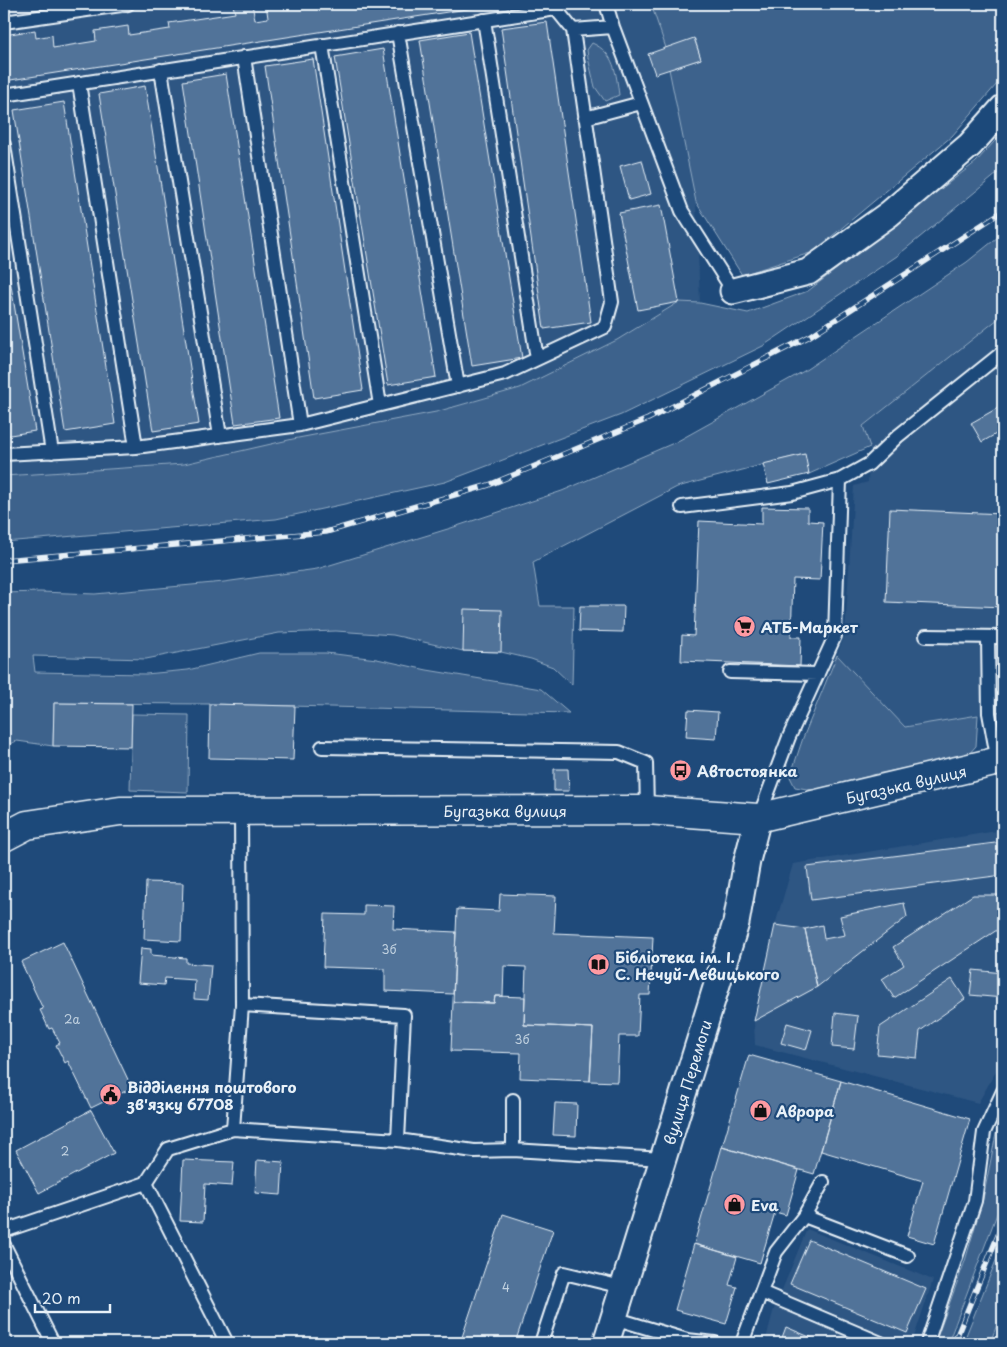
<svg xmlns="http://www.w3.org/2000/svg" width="1007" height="1347" viewBox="0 0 1007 1347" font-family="'Playpen Sans',sans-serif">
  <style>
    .built { fill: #2e5683 }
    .green { fill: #3c628c; stroke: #92aac2 }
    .building { fill: #517399; stroke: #e8f1f8 }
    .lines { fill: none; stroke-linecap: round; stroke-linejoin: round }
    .service-casing { stroke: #e8f1f8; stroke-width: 16 }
    .minor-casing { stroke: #e8f1f8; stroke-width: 29 }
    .tertiary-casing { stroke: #e8f1f8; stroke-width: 31 }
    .service { stroke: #1f4a7a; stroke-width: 12 }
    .minor { stroke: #1f4a7a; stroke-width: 25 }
    .tertiary { stroke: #1f4a7a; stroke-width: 28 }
    .rail-casing { stroke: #e8f1f8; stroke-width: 5.5 }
    .rail { stroke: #1f4a7a; stroke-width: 4; stroke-dasharray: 11; stroke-linecap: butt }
    .labels { text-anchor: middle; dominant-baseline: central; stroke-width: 4.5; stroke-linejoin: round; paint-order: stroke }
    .number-label { font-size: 12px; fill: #c2d2e0 }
    .poi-label { font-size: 15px; font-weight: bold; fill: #e8f1f8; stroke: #1f4a7a; text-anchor: start }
    .street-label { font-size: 15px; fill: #e8f1f8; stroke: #1f4a7a }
  </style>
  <rect width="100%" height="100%" fill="#1f4a7a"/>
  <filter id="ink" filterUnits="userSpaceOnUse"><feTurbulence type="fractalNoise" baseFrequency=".02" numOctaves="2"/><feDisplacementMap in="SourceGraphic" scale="10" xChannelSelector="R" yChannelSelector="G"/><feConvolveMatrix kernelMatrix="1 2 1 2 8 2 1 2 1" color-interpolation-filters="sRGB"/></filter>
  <g filter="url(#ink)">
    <path class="built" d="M4,4H651L666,47L694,38L701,59L669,70L696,202L700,303L679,302L617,340L520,388L436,412L294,439L184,464L4,476Z
      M1003,315V711L905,727L837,655L845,635L854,486L868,482L870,447L863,426Z
      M1003,830V1059L978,1103L755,1045L754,1021L775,925L793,864Z
      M807,1229L933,1280L912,1343H765L773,1312Z"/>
    <path class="green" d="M651,4H1003V77L952,136L813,252L742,275L696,202L669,69L701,59L695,39L666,48Z
      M592,43C615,53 616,73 619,95L605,101L595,87L588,58L587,50Z
      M1003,132V169L897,256L763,346L621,415L445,482L276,519L4,542V476L184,464L293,439L436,412L520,388L617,340L679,302L700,303L748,313L808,291L976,162Z
      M1003,233V315L863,426L870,447L809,474L804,454L677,487L533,562L540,606H574L572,685L553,667L531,659L501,652L463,651L393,635L336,631L279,633L146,659L33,656L35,672L146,674L188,670L259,653H326L377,659L427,670L541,689L569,713L210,704L54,703L53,746L17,741L4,746V593L40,592L95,594L224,582L317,569L451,528L562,491L676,442L804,371L967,262Z
      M837,655L905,727L978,715L976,746L967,756L881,773L813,790L795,787L790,777L803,738Z
      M1003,711V738L1000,735L997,712Z
      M132,714L189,715L188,792L130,790Z
      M1003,1114V1198L948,1343H935L965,1261L983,1199L998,1124Z
      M1003,1243V1309L990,1343H963Z"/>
    <path class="building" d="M241,4H252L255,20L268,18L266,4H301L302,9L321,6V4H499L4,81V35L35,30L36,38L52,35L53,48L96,41L95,31L128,26L129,35L170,29L169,23L235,13L233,5Z
      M547,22L591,322L544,329L501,28Z
      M469,32L522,358L472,366L420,40Z
      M694,38L701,59L655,74L648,54Z
      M383,49L436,377L388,385L335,57Z
      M313,59L363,390L314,398L265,66Z
      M226,74L279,418L235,424L183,81Z
      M145,86L199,424L153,431L99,94Z
      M64,102L115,424L65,432L14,110Z
      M642,160L651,194L629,200L620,166Z
      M661,205L679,302L638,310L619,213Z
      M4,243L35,431L4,436Z
      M1003,405V430L982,442L971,423Z
      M805,454L809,474L768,484L763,464Z
      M762,507L808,508V521L823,522L820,580L793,579L791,637H801L800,666L681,661L682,635L694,636L699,521L762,524Z
      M890,509L1003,514V607L886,602Z
      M580,606H624L623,632L579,631Z
      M464,609L502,610L501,652L463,651Z
      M54,703L132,704L131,747L53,746Z
      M210,704L295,706L293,760L209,758Z
      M688,710L718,712L716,739L686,737Z
      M554,769H568L569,791H554Z
      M1003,842V875L811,900L807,867Z
      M146,882L183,883L181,941L144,939Z
      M500,894L556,896L554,933L653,937L650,995H640L638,1036H619L617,1082L590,1081L593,1028L524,1025L526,967L504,966L503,996H495L494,1003L453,1002L457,909L499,911Z
      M973,895H1003V926L894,998L882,979L904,965L893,947Z
      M904,903L907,917L817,987L805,929L822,925L824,939L845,935L840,916Z
      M364,905L394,906L393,929L456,932L453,994L385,991V969L323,967L325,914L364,915Z
      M775,925L805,929L817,987L754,1021Z
      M63,942L132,1088L91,1108L68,1061L65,1063L56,1045L60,1043L52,1028L49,1029L40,1010L43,1009L21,962Z
      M141,948L151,949V955L186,958V963L211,965L208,1000L194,999L195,980L165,978L164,985L138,983Z
      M973,970L1003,973V998L970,995Z
      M952,979L965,999L920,1031L917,1058L877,1054L880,1027Z
      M495,996L525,997L524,1025L593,1028L590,1081L520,1078L521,1053L451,1051L453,1002L494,1003Z
      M835,1013L858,1016L854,1049L832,1047Z
      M787,1023L812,1030L806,1050L781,1043Z
      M749,1055L841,1081L814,1174L722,1147Z
      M841,1081L970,1119L934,1244L907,1236L923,1181L821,1151Z
      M555,1103L577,1104L576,1136L553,1135Z
      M91,1110L114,1153L39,1193L16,1150Z
      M722,1147L799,1170L786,1215L775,1212L760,1263L694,1244Z
      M183,1160L234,1162L232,1186L205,1184L203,1222L180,1221Z
      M257,1160L283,1162L281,1195L255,1193Z
      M503,1214L553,1230L515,1343H460Z
      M809,1240L926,1289L907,1333L790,1284Z
      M694,1244L737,1257L729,1285L737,1287L726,1324L675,1310Z
      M786,1327L824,1343H780Z
      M8,1330L15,1343H4V1332Z"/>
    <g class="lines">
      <defs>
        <path id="service" d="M606,4L613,27L682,211L733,291
          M484,20L537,359
          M4,22L128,4
          M398,33L458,386
          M322,45L380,405
          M244,57L300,425
          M161,70L220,436
          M79,83L136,447
          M4,95L556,9L573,30L613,27
          M585,118L641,103
          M4,145L52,452
          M4,454L136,447L300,425L505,374L605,327L612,302L573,30
          M682,507L792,493L840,480L869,464L898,436L1003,352
          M926,636L1003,637
          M988,637L989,713L998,762
          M730,672L818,674
          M322,747L619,752L646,763L647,810
          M759,817L789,737L835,636L840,480
          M242,1005L404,1015L398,1140
          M233,1129L242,1005L241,811
          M513,1150V1100
          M146,1183L227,1343
          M804,1216L908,1256
          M4,1231L146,1183L168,1149L233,1129L398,1140L474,1151L513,1150L663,1159
          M4,1245L53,1343
          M761,1292L881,1343
          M614,1318L687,1340L715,1343
          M541,1343L564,1273L622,1287
          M742,1343L776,1252L804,1216L823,1182
          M927,1343L975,1201L984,1132L1003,1091"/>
        <path id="minor" d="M733,291L808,272L889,214L970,145L1003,108
          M606,1343L736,923L747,861L758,818"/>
        <path id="tertiary" d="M4,837L27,825L120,811L647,810L758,818L1003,760"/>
      </defs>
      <use href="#service" class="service-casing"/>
      <use href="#minor" class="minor-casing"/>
      <use href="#tertiary" class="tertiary-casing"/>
      <use href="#service" class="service"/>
      <use href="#minor" class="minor"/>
      <use href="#tertiary" class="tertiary"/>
      <defs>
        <path id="rail" d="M4,560L326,532L489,485L648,419L810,336L1003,211
          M954,1343L1003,1223"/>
      </defs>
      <use href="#rail" class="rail-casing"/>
      <use href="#rail" class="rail"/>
    </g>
  </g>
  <defs>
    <symbol id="supermarket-disc" viewBox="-11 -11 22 22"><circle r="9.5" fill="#ff9aa2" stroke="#1f4a7a"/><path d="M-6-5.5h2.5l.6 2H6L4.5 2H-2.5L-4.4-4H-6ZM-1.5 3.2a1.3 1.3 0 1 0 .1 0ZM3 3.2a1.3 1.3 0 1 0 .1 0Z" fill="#111"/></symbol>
    <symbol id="bus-disc" viewBox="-11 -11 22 22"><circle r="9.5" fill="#ff9aa2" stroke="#1f4a7a"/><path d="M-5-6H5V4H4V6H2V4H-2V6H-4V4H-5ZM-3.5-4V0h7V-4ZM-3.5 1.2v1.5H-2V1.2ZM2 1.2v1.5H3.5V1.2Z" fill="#111"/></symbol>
    <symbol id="library-disc" viewBox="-11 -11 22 22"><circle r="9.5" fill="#ff9aa2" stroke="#1f4a7a"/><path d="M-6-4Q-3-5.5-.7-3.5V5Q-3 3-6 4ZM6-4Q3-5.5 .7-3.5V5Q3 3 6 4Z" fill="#111"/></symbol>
    <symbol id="civic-disc" viewBox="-11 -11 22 22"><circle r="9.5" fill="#ff9aa2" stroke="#1f4a7a"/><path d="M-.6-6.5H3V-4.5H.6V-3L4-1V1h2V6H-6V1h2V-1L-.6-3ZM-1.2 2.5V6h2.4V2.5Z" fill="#111"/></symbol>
    <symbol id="shop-disc" viewBox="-11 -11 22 22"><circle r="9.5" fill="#ff9aa2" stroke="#1f4a7a"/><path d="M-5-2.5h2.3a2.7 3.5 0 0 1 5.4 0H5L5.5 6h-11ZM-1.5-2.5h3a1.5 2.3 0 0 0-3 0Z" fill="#111"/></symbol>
  </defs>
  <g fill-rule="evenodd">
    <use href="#supermarket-disc" x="732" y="614" width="25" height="25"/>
    <use href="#bus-disc" x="668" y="758" width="25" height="25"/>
    <use href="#library-disc" x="586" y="952" width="25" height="25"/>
    <use href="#civic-disc" x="98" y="1082" width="25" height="25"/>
    <use href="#shop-disc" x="748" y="1098" width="25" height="25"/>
    <use href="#shop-disc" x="722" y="1192" width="25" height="25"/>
  </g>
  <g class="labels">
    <g class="number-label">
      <text x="389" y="949">3б</text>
      <text x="72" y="1019">2а</text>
      <text x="522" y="1039">3б</text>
      <text x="65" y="1151">2</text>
      <text x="506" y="1287">4</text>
    </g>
    <g class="poi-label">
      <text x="761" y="626">АТБ-Маркет</text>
      <text x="697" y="770">Автостоянка</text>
      <text x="615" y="956">Бібліотека ім. І.<tspan x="615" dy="17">С. Нечуй-Левицького</tspan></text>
      <text x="127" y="1086">Відділення поштового<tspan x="127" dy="17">зв'язку 67708</tspan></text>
      <text x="776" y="1110">Аврора</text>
      <text x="751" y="1204">Eva</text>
    </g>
    <g class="street-label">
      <text transform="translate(906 784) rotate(-13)">Бугазька вулиця</text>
      <text x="505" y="810">Бугазька вулиця</text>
      <text transform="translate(687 1082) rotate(-73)">вулиця Перемоги</text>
    </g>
  </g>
  <rect width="1007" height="1347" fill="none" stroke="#1f4a7a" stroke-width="20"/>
  <rect x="10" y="10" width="987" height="1327" fill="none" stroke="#e8f1f8" stroke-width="2" filter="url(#ink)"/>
  <path d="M35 1304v8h75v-8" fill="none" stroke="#e8f1f8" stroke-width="2.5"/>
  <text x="42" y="1304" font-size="15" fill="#e8f1f8" stroke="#1f4a7a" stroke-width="4" paint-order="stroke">20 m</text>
</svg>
